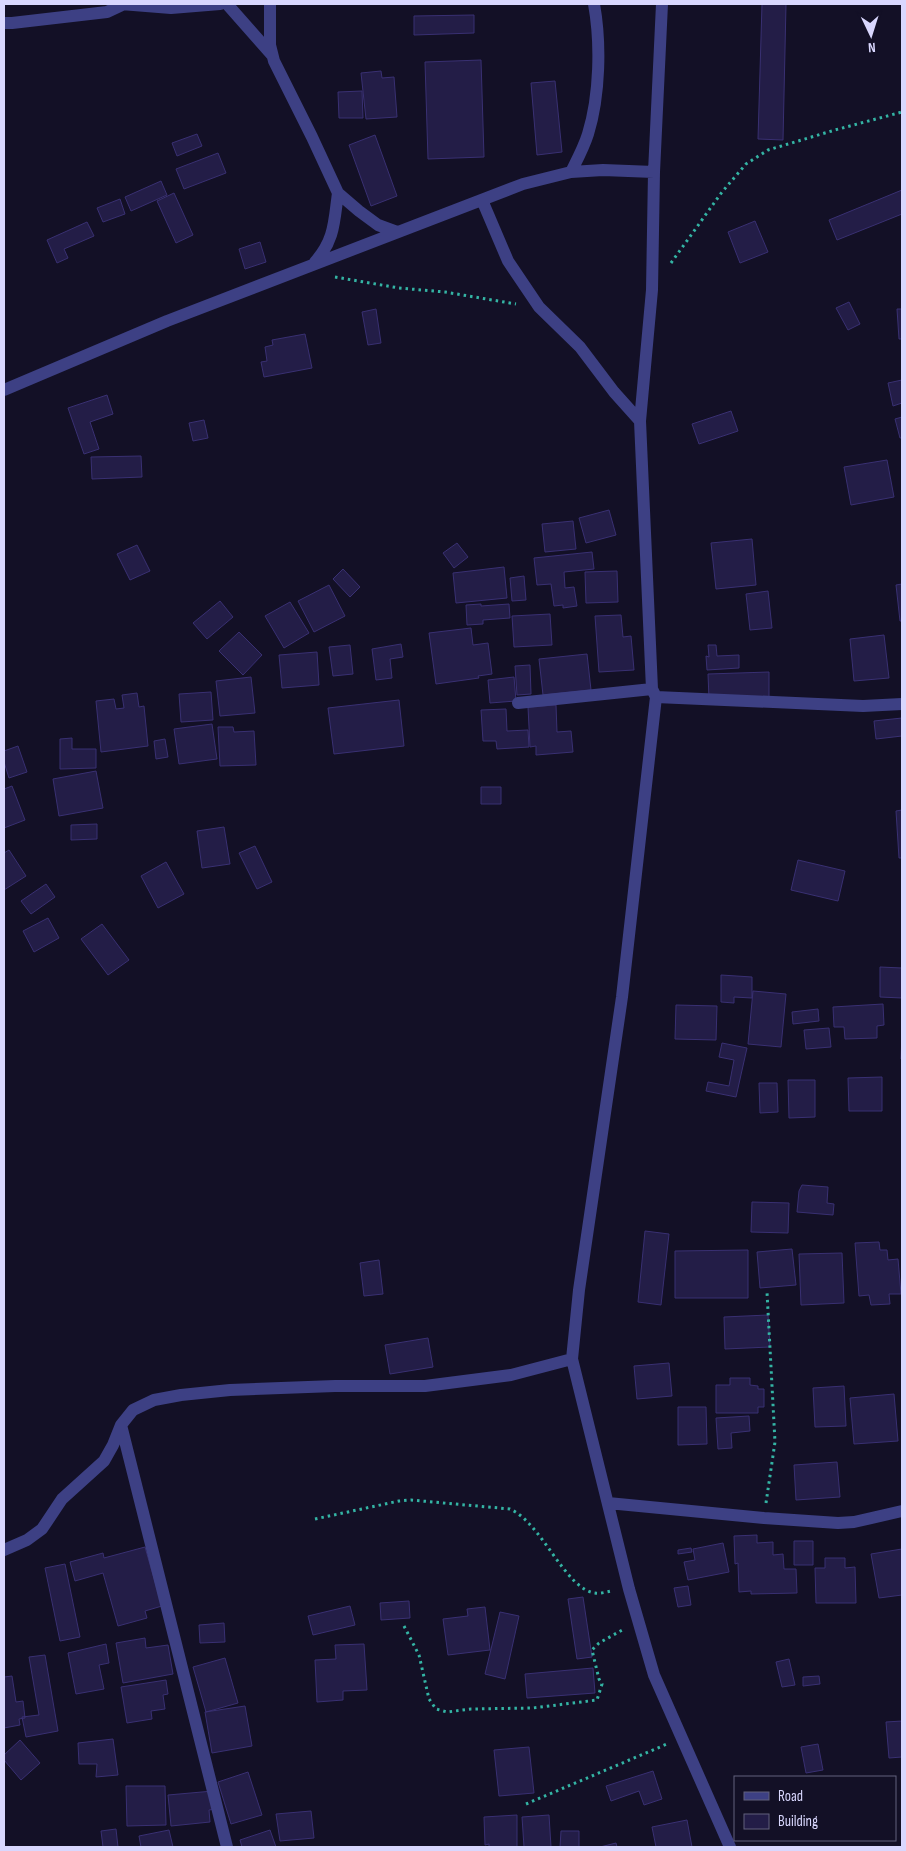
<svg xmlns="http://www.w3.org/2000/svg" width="906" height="1851" viewBox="0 0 906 1851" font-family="'Sofia Sans Condensed',sans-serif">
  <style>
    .building { fill: #231d47; stroke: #393072 }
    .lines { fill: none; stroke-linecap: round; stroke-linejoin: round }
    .path { stroke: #34b4a4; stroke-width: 3; stroke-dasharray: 2.5 4; stroke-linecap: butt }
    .minor { stroke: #3d4084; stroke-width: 12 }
  </style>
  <rect width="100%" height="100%" fill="#131026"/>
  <path class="building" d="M762,4H786L783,140L758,139Z
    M474,15V33L414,35V16Z
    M481,60L484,157L428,159L425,62Z
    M381,71L382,78L394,77L397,117L366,119L361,73Z
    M555,81L562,152L537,155L531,83Z
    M362,91L363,118H339L338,92Z
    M197,134L202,146L177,156L172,143Z
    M375,135L397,196L371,206L349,145Z
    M218,153L226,173L184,189L176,169Z
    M161,181L167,195L131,211L125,197Z
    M902,190V214L837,240L829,220Z
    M174,193L193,235L176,243L157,201Z
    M120,199L125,214L103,222L97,208Z
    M755,221L768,252L740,263L728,232Z
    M87,222L94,236L64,249L68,258L57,263L47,240Z
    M260,242L266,262L245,269L239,249Z
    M849,302L860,324L848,330L836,308Z
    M376,309L381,343L368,345L362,312Z
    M897,309H902V339H899Z
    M305,334L312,368L264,377L261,362L267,361L265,347L273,345L272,340Z
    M902,380V403L893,406L888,383Z
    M107,395L113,414L90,422L99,449L84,454L68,408Z
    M731,411L738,431L699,444L692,424Z
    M902,417V438H900L895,419Z
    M204,420L208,438L193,441L189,423Z
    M141,456L142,477L92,479L91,457Z
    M887,460L894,497L851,505L844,467Z
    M609,510L616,535L586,543L579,518Z
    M573,521L576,549L545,552L542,524Z
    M752,539L756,585L716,589L711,543Z
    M457,543L468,557L454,568L443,553Z
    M137,545L150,571L130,580L117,554Z
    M592,552L594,569L564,572L565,588L574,587L577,606L563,608V605L554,606L551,584L537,585L534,558Z
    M504,567L507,598L456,603L453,573Z
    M343,569L360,587L350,597L333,579Z
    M617,571L618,602L586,603L585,572Z
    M524,576L526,600L512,601L510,578Z
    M902,584V621H900L896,585Z
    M329,585L345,616L314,632L298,601Z
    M768,591L772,628L750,630L746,594Z
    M220,601L233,617L207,639L193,623Z
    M290,602L309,633L284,648L265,616Z
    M481,604V606L509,604L510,618L483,620V624L467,625L466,605Z
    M550,614L552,645L514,647L512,616Z
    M621,615L623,637L631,636L634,670L599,672L595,616Z
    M471,628L473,645L488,643L492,674L478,676L479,678L436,684L429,633Z
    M239,632L262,655L243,675L219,651Z
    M884,635L889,678L854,681L850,639Z
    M401,644L403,657L390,659L392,678L376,680L372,649Z
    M350,645L353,674L333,676L329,647Z
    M708,645H716L717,656L739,655V668L707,670L706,656L709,657Z
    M317,652L319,685L282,688L279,655Z
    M587,654L591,690L543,695L539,659Z
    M530,665L531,694L517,695L515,666Z
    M769,672V697L709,699L708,674Z
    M251,677L255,713L220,716L216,681Z
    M514,677L516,701L490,703L488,680Z
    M211,692L213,720L181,722L179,694Z
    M137,693L139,707L144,706L148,746L101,752L96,701L114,699L116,709L124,708L122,695Z
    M399,700L404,746L334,754L328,708Z
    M556,705L557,732L571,731L573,752L536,755V746L530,747L528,707Z
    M506,709L507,731L528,730L529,747L497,749L496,741H483L481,710Z
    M902,718V736L876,739L874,721Z
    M212,724L217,759L179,764L174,729Z
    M218,727H233L234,732L254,731L256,765L220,766Z
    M72,738V749H96V768L60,769V739Z
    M165,739L168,757L156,759L154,741Z
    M18,746L27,772L9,778L4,762V751Z
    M96,771L103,808L59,816L53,779Z
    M12,786L25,820L4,828V789Z
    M481,787H501V804H481Z
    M902,810V858H899L896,811Z
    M97,824V839L71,840V825Z
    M224,827L230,864L202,868L197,831Z
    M255,846L272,882L257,889L239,853Z
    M9,850L26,876L4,890V853Z
    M798,860L845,871L838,901L791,890Z
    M166,862L184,894L158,908L141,876Z
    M46,884L55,897L31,914L21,901Z
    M48,918L59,938L34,952L23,931Z
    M102,924L129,960L108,975L81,939Z
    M880,967L902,968V998L880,997Z
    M721,975L752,977V998L734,997V1003L721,1002Z
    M753,991L786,994L781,1047L748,1044Z
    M883,1004L884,1025L877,1026V1038L845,1039L844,1027H834L833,1007Z
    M676,1005L717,1006L716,1040L675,1039Z
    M818,1009L819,1021L793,1024L792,1012Z
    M829,1028L831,1047L806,1049L804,1030Z
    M902,1034V1059H901Z
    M722,1043L747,1048L736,1097L706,1091L708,1082L729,1086L734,1060L719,1057Z
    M882,1077V1111H849L848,1078Z
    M788,1080H815V1117L789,1118Z
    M759,1083H777L778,1112L760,1113Z
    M802,1185L828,1187L827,1203L834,1204L833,1215L797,1212L799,1191Z
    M752,1202L789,1203L788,1233L751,1232Z
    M645,1231L669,1234L661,1305L638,1302Z
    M879,1242L880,1250H887L888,1260L898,1259L901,1294H889L890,1304L871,1305L869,1295L859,1296L855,1243Z
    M792,1249L796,1285L760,1288L757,1252Z
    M748,1250V1298H675V1251Z
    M842,1253L844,1303L801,1305L799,1254Z
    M379,1260L383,1294L364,1296L360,1263Z
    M768,1315L770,1347L725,1349L724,1317Z
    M428,1338L433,1367L390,1374L385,1345Z
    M669,1363L672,1396L637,1399L634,1366Z
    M730,1378H750V1385L758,1386V1389H764V1407H758V1413H716V1385H730Z
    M844,1386L846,1426L815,1427L813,1388Z
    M894,1394L898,1441L854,1444L850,1398Z
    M678,1407H706L707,1444L678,1445Z
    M749,1416L750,1431L731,1433L732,1448L718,1449L716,1418Z
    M837,1462L840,1497L796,1500L794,1465Z
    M757,1535V1543L773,1542V1555L783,1554L784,1569H796L797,1593L751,1594V1591L739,1592L738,1563L735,1564L734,1536Z
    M794,1541H813V1565H794Z
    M723,1543L729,1572L688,1580L684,1562L695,1560L693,1549Z
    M145,1547L162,1606L145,1611L147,1618L118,1626L103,1573L75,1581L70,1562L103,1553L104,1558Z
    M691,1548L692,1552L678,1554V1550Z
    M902,1549V1595L879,1598L871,1554Z
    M825,1558H845V1568L855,1567L856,1603H816L815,1568H825Z
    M65,1564L80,1637L60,1641L45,1568Z
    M688,1586L691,1605L678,1607L674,1588Z
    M583,1597L592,1657L577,1659L568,1599Z
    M409,1601L410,1618L381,1620L380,1603Z
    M350,1606L355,1625L313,1635L308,1616Z
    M485,1607L490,1650L448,1655L443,1619L468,1616L467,1609Z
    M500,1612L519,1616L505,1679L485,1674Z
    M224,1623L225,1642L200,1643L199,1625Z
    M145,1638L146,1648L168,1645L173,1674L123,1683L116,1643Z
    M106,1644L109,1663L99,1665L104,1689L76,1694L68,1653Z
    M364,1644L367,1690L343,1691V1700L317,1702L315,1660L336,1659L335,1645Z
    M45,1655L58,1731L26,1737L22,1717L39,1715L29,1657Z
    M225,1658L238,1703L206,1712L193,1667Z
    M789,1659L795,1685L782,1687L776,1662Z
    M593,1668L595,1693L527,1698L525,1674Z
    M12,1676L16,1702L23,1701L25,1718L19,1719L20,1725L4,1728V1677Z
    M819,1676L820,1684L803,1686V1677Z
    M166,1680L168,1694L163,1695L165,1709L151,1711L152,1719L127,1723L121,1687Z
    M245,1706L252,1746L212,1753L205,1712Z
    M902,1721V1757L889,1758L886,1722Z
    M113,1739L118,1775L96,1777L97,1764H79L78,1743Z
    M20,1740L40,1763L21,1780L4,1760V1755Z
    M818,1744L823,1770L806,1773L801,1747Z
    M529,1747L534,1793L499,1796L494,1750Z
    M653,1771L662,1799L644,1805L639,1791L611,1801L606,1786Z
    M248,1772L262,1815L231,1824L218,1782Z
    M126,1786H165L166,1825L127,1826Z
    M213,1791L215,1809L209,1810L210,1822L171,1826L168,1795Z
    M311,1811L314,1838L280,1841L276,1814Z
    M517,1815V1847H489V1844L485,1845L484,1817Z
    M549,1815L551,1847H524L522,1817Z
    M687,1820L692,1847H656L652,1827Z
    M116,1829L118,1847H103L101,1831Z
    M169,1830L173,1847H141L139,1836Z
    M270,1830L276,1847H242L240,1840Z
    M561,1831H579V1847H560Z
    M616,1843L617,1847H600Z"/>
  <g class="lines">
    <path class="path" d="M671,263L722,192L746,164L768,150L835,130L902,112
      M335,277L399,288L445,292L516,304
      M766,1503L775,1442L767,1292
      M315,1519L399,1501L411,1500L510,1509C542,1523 565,1589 595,1593C600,1594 606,1592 611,1591
      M404,1626L419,1655L429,1699L436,1709L447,1712L471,1709L533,1708L597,1700L602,1684L599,1679L592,1650L599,1643L624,1629
      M526,1804L667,1744"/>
    <path class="minor" d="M121,4L171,8L220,4
      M227,4L272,55
      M270,4V45L274,61L312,137L338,193L359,211L378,225L397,232
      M662,4L654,172L652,290L640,421L652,689L656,697L622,997L579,1290L572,1359L629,1589L654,1675L730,1847
      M4,23H12L107,12L124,4
      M571,172C577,160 584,147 588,134C600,95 601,43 594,4
      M482,200L508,261L539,307L580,347L614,392L640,421
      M315,262C335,240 334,221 338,193
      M4,390L167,321L523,184L571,172L603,170L654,172
      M656,697L863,706L902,704
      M518,703L652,689
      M121,1425L227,1847
      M608,1503L764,1518L838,1523L854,1522L902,1511
      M4,1550L27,1540L42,1529L62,1499L104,1461L113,1445L121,1425L133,1410L154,1400L181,1395L230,1390L335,1386H425L511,1375L572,1359"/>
  </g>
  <rect width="906" height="1851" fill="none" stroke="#d9d7fe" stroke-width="10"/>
  <rect x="734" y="1776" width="162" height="65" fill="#131026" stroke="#62607c"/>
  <rect x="744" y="1792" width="25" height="8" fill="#3d4084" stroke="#62607c"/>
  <text x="778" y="1801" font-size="15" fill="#d9d7fe">Road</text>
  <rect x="744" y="1814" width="25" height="15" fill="#231d47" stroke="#62607c"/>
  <text x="778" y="1826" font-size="15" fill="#d9d7fe">Building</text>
  <g transform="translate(871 35) rotate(176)" stroke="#131026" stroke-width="4" paint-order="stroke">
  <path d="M0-4L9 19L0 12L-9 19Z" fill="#d9d7fe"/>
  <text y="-8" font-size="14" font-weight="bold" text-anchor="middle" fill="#d9d7fe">N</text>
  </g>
</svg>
